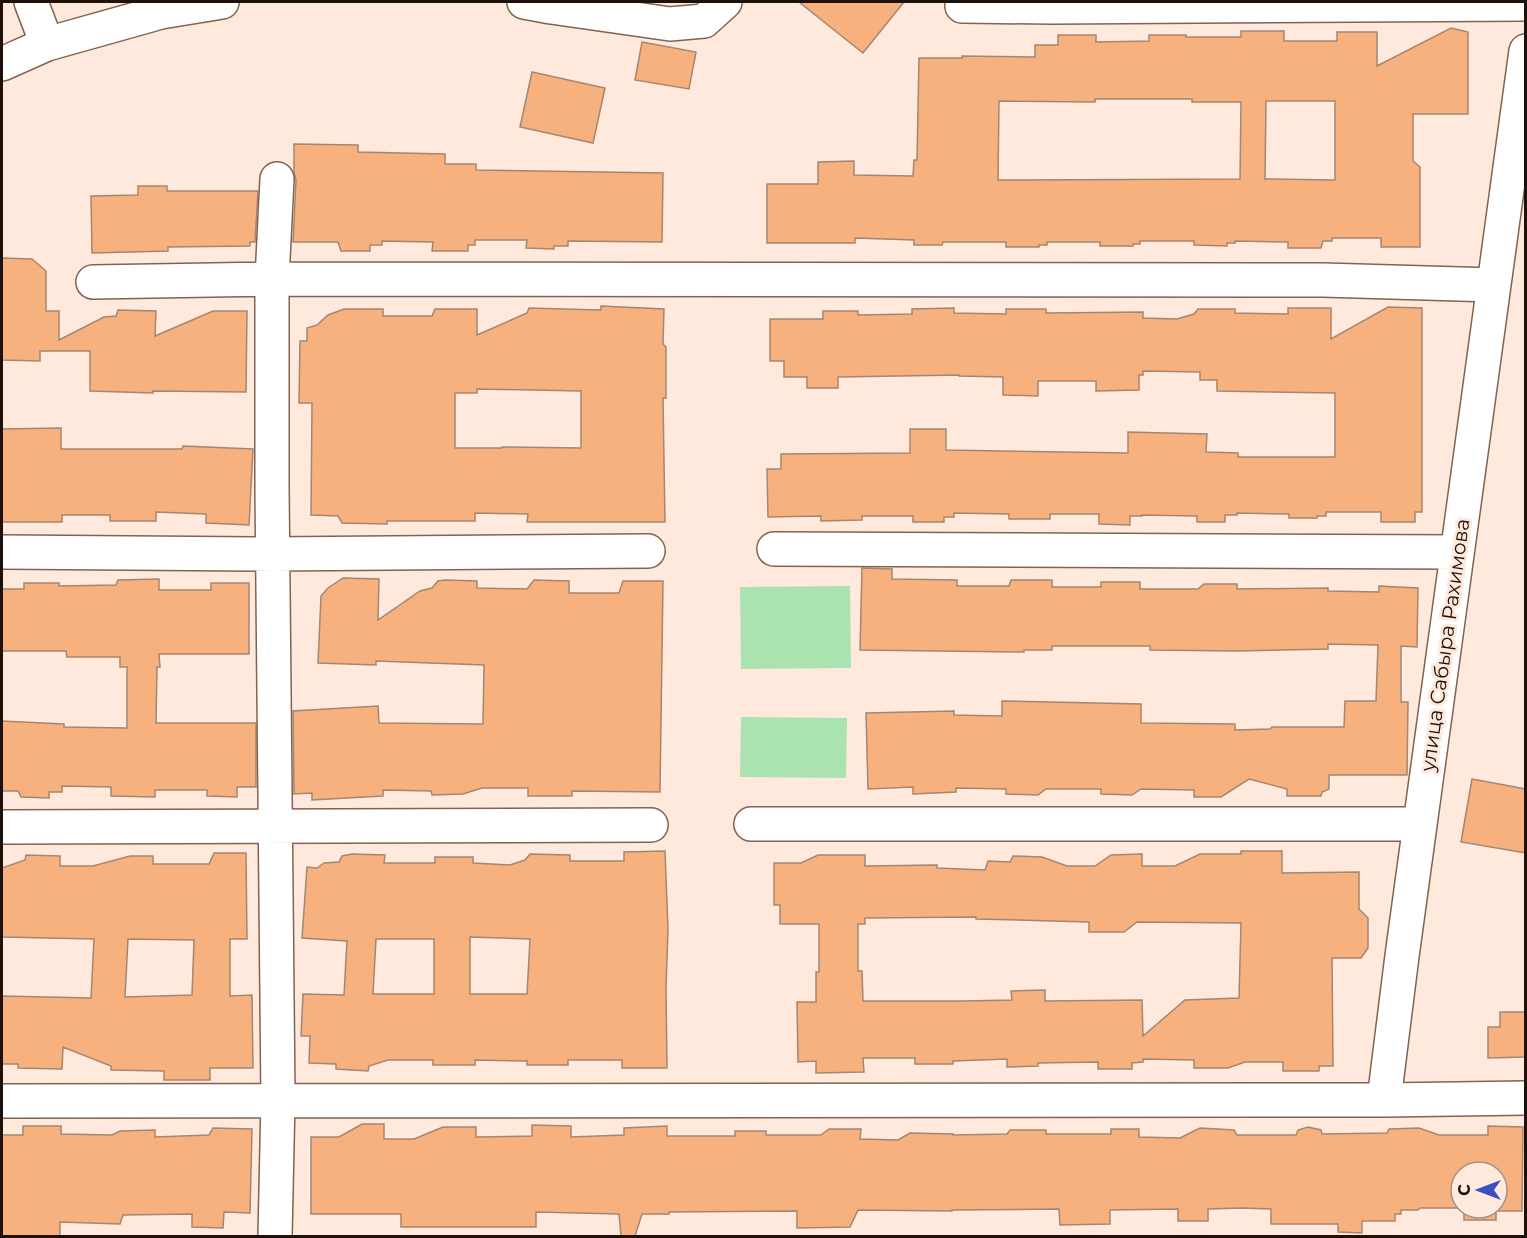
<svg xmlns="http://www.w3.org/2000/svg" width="1527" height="1238" viewBox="0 0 1527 1238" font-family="Montserrat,sans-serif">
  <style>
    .green { fill: #abe3b0 }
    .building { fill: #f6b17f; stroke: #a58670; stroke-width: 1.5; fill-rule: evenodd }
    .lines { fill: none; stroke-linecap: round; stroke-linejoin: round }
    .street-casing { stroke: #826350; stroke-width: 36 }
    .street { stroke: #fff; stroke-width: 33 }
    .labels { text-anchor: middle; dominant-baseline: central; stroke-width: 6; stroke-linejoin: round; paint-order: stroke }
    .street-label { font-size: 20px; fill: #1d1109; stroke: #ffe9dc }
  </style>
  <rect width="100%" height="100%" fill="#ffe9dc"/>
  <path class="green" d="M850,586L851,668L741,669L740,587Z
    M741,717L847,718L846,778L740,777Z"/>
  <path class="building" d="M799,2H904L863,53Z
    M1451,28L1468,32V114H1413V161L1420,167V247H1381V238H1332V241H1323L1321,248H1288V242L1235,241V243H1227V246L1194,245V241H1140V244H1133V246H1100V242H1047V245H1039V247H1006V242H943L942,245H914V240L855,238V243H767V184H818V162L854,161V175L913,176L914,160H917L919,58H962V56L1035,57V45H1058V35H1096V42L1149,41V35H1186V37H1241V31H1284V41H1337V32H1377V66ZM1095,99H1192V102H1241L1240,179L998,180L999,101L1095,102ZM1266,101H1335V180L1265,179Z
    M642,42L696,52L689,89L635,80Z
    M532,72L605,88L593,143L520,127Z
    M294,144L358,145V152L445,154V164H476V170L663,173L662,242L568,241V246H554V249L526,248L527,240H475V245H468V251H432L433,242L382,241V245H370V251H341L338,242H293L296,180L294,172Z
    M138,186H167V191H258L255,242H250V246L168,247V251L92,253L91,196L138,195Z
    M2,258L32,259L46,271V311H59V340L104,317L116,316L118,310L156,311L155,336L213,311H247L246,392L153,391V393L90,391V351H40V361L2,360Z
    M601,306L664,309L663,344L666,347V398H663L665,522H527L528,514L475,513V521H387V524L342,523L338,516L311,515L312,403H299L300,341H307V328L317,325L328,315L344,309H383V316H432L435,309H477V335L527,313L529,308L601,310ZM477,389L581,391V448L502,447V448H455V393H477Z
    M1388,307L1422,308V512H1415V522H1381V512H1326V516H1317V518H1289V514L1237,513V515H1225V522H1197V516L1142,515V516H1130V525L1099,524V514H1050V519H1009V514L954,513V517H944V522H913V516H862V520L821,521V516L768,517L767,469H781V454L910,453V429H946V450L1128,453V432L1207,434L1206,452L1238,453V457H1335V393L1217,391V380H1200V372L1143,371V375H1139V390L1096,391V381H1038V396L1003,395V377L959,376V375L838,377V388H807V377H784V361H770V319H823V311H858V315L912,314V309L954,308V313L1006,314V309H1046V313L1143,312V318L1177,319L1194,314L1198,309H1235V313L1288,314V308H1331V339Z
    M61,428V449H182L183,446L253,449L249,525L206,523V514L156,512V521H110V515H62V522H2V429Z
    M862,568L892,569V579L957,580V586H1009L1011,580H1052V587H1101V582H1140V589H1198L1204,584H1237V589L1328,588V591L1379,592V586L1418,588L1417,647L1401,646V702H1408L1407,775H1329V789L1322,792L1321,796H1287V789L1249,779L1221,797H1194V790L1141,789L1132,795L1101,794V789H1046L1038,795L1006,794V789L956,788V792L913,794V787L868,789L866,713L954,711V715L1002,716V701L1141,704V723L1235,724V730L1270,729L1272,727H1344L1345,701H1376L1378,645L1328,644V649L1237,651L1150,650V646H1052V650H1024V652L860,650Z
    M343,578L379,579L378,620L420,591L432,588L438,581L445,580L477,581V588L527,589L534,580L569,581V593H619L623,581H663L660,792L572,791V796H528V788H482L463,794L432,795L431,791L383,790V796L312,800V793L294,794L293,711L378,706L379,723L483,724L484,665L376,661V665L318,663L321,596L328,588Z
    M159,579V590H211V583H249V654H159L160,667H157L156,723H256V787H237V797L207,796V790H155V797L111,796V787L62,786V792H49V798L21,797L18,791H2V721L64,724V727L127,728V667H120V657H67L66,651H2V589H24V583H59V586L116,585L118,580Z
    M1472,779L1526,789V853L1461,842Z
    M665,851L668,929L666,989L667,1068H622V1060H568V1065H527V1061L475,1060V1065H433V1060H388L369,1066L368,1071L336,1069V1064L309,1063L310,1036H301L303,994L344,995L347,941L302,938L307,867L317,868L324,863L339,862L342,856L352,854L385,855L384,863H435V857H473V863L510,865L525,860L530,854L570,855V861H624V852ZM470,937L530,939L527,994H470ZM376,939H434V994H373Z
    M1241,851H1282V873L1359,872V909L1368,918V948L1361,958H1332L1333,1066H1319V1071H1283V1062H1245L1228,1068H1194V1060L1143,1059V1062L1132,1063V1069H1098V1062L1038,1063V1066L1007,1067V1059L953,1061V1064H915V1058H863L864,1072L816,1073V1061L798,1062L797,1002H816V972H819V924H780V905H774V863H801L818,855H865V866L937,865V868L985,870L988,861L1010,862L1013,856L1042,857L1067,866H1095L1111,855L1142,854V866H1175L1200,854H1241ZM976,917V919L1089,922V932H1124L1137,922L1241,923L1239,998L1185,1000L1143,1036L1142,1000L1045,1001V990L1011,991L1012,1000L965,1001H863L862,971H858V924H865V918Z
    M214,853H246L247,939H230V996L252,995L253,1068H210V1080H164V1071L111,1070V1066L63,1047L62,1069L18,1068V1064H2V996L91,998L94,939L2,937V868L25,860L26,855L60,856V866H93L130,856H153V864H209ZM128,939L194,940L192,995L125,997Z
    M1500,1012H1526V1057L1488,1058V1027H1500Z
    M362,1124H384V1139H414L443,1127H476V1137L532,1136V1125L571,1126V1137L624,1135V1128L667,1126V1136H735V1131H766V1135H821L829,1129H861L860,1139L898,1140L910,1133L953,1134V1135L1007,1134L1010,1130H1046V1134H1111V1129H1139V1137L1180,1138L1200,1128L1234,1130L1237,1135H1296L1298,1130L1308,1127L1321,1130L1322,1134L1387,1133L1389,1129L1419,1128L1439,1135H1488V1126L1523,1127L1522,1211H1496V1220H1464V1208H1497V1172H1461V1208H1420L1418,1210H1401V1214H1395V1221H1362V1233L1338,1232V1224H1271V1209L1241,1208L1208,1209V1221H1178V1209L1110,1210V1224L1060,1225L1059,1209L952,1210V1211L858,1210L850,1227L797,1228V1211L669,1212V1214H642L635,1236H621L619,1214L536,1212V1227H401V1214H311V1137H339Z
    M23,1126H61V1134L112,1135L120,1131L155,1130V1137L209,1135L213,1128L252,1129L250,1213L224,1212L223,1228L192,1227V1214L123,1215L120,1224L60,1222V1236H2V1135H23Z"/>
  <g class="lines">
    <defs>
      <path id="street" d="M31,2L47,44
        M524,2L551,7L670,24L704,21L725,2
        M962,6L1051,7L1526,4
        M1526,51L1402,956L1384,1100L1526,1098
        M2,64L47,44L161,12L222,2
        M93,282L272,279L1323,280L1494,285
        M774,549L1457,552
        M2,552L272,554L648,551
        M751,824H1420
        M2,827L651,825
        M2,1101L1384,1100
        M275,1236L278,1100L272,487V279L277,179"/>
    </defs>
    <use href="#street" class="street-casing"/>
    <use href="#street" class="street"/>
  </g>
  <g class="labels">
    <g class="street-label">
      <text transform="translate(1445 645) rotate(-82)">улица Сабыра Рахимова</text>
    </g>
  </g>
  <rect width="1527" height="1238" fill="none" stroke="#1d1109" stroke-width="6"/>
  <g transform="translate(1479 1190) rotate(270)"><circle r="28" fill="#ffe9dc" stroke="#a59388" stroke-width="1.5"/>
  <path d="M0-4.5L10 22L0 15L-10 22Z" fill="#3850c2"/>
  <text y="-9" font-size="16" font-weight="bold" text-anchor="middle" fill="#1d1109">С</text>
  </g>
</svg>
